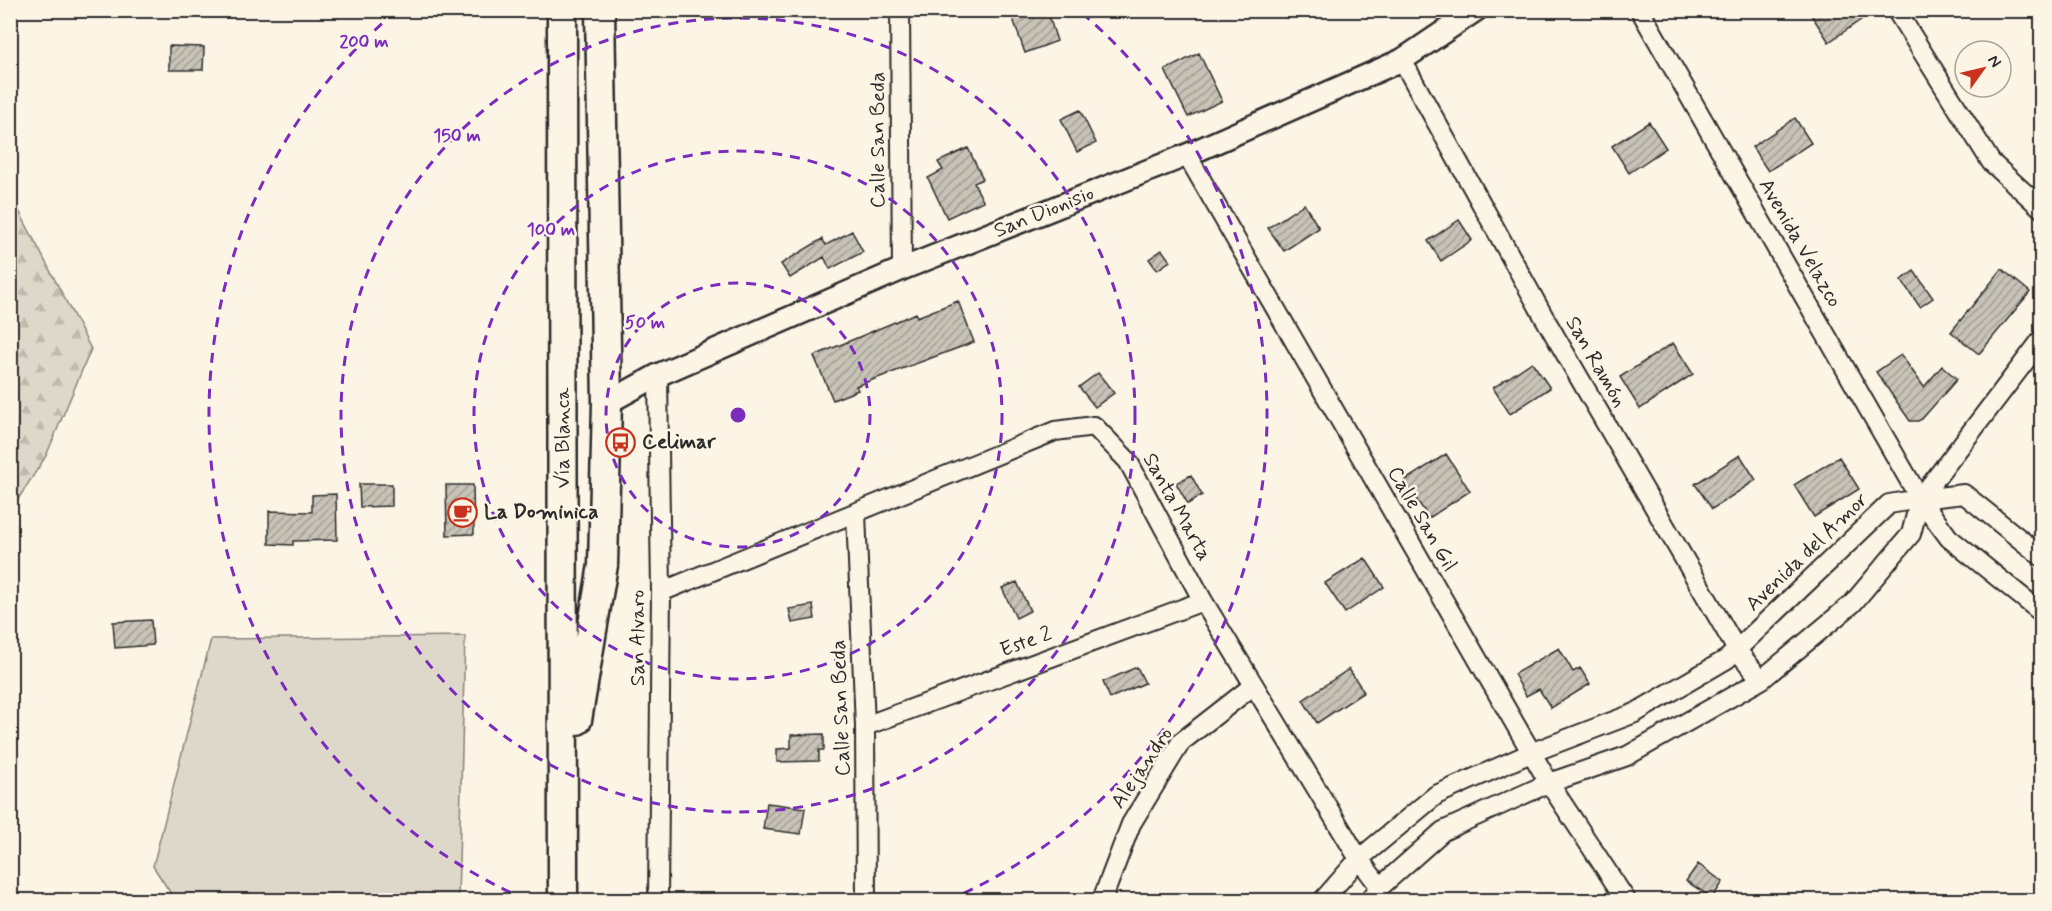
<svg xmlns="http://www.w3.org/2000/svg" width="2052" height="911" viewBox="0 0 2052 911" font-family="Mynerve,sans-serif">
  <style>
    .grass { fill: #ded8ca; stroke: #84827a; stroke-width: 1.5 }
    .forest { fill: url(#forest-firs); stroke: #84827a; stroke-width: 1.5 }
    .building { fill: url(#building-hatch); stroke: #2b2b2b; stroke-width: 1.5 }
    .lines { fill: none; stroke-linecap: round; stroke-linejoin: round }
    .minor-casing { stroke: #2b2b2b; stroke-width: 22 }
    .tertiary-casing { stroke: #2b2b2b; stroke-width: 26 }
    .trunk-casing { stroke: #2b2b2b; stroke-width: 33 }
    .minor { stroke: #fcf5e5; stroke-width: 18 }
    .tertiary { stroke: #fcf5e5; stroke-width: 21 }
    .trunk { stroke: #fcf5e5; stroke-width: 28 }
    .ring { fill: none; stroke: #7b2cbf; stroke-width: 3; stroke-dasharray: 10 8 }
    .labels { text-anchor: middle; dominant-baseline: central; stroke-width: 5; stroke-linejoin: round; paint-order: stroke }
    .street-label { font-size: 21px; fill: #2b2b2b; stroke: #fcf5e5 }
    .poi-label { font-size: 21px; font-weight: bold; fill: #2b2b2b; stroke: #fcf5e5; text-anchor: start }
    .centre { fill: #7b2cbf; stroke: #fcf5e5; stroke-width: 3 }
    .ring-label { font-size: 18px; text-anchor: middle; font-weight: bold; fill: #7b2cbf; stroke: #fcf5e5; stroke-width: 5; stroke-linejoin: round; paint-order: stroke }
  </style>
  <defs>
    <pattern id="forest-firs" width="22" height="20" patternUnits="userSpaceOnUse" patternTransform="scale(1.5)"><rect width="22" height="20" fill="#ded8ca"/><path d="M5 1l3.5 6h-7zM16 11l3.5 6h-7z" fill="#bfbaae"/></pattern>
    <pattern id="building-hatch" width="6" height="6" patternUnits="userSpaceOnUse" patternTransform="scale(1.5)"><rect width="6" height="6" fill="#c8c3b7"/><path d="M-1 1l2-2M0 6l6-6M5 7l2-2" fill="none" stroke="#a39f95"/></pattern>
  </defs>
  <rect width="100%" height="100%" fill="#fcf5e5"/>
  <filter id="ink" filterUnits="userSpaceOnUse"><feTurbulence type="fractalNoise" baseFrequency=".0167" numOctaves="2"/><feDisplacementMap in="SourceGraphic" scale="12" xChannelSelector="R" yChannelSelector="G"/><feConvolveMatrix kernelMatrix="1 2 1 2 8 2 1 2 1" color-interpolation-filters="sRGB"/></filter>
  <g filter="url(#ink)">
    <path class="grass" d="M465,636L458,900H175L153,866L211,639Z"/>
    <path class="forest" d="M11,201L19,211L91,349L46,456L11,510Z"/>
    <path class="building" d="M1010,10H1047L1057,41L1025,53Z
      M1808,10H1875L1829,42Z
      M169,46L204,47L203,70H169Z
      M1199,53L1222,101L1188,117L1165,70Z
      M1080,110L1096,143L1077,152L1061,119Z
      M1795,118L1811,143L1768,171L1752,147Z
      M1649,122L1666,148L1629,173L1612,146Z
      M968,148L983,179L974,183L983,201L947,218L928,178L943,170L938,162Z
      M1304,204L1319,228L1284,251L1268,228Z
      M1459,220L1472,240L1441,261L1428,241Z
      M852,231L863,252L830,269L824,257L790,278L781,264L822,239L826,245Z
      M1162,250L1170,261L1157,270L1149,259Z
      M2002,269L2030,292L1979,354L1951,332Z
      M1914,271L1933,298L1920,307L1901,280Z
      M958,301L974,342L856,386L858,390L833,400L814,356L916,313L917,317Z
      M1673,343L1693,374L1640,409L1620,377Z
      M1901,355L1924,387L1942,366L1957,379L1922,419L1918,421H1910L1876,372Z
      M1532,362L1550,388L1510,414L1493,388Z
      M1098,373L1114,393L1095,407L1079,387Z
      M1446,454L1470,491L1429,518L1404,481Z
      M1740,455L1756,480L1712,509L1695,484Z
      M1839,457L1859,489L1814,517L1794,485Z
      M1191,475L1202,495L1188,504L1176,483Z
      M359,484H392V506L360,507Z
      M446,485H473L474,534L447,535Z
      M336,494L337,540L293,541V545L269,544V511L312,512V495Z
      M1365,558L1384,587L1345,613L1325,583Z
      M1017,582L1030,611L1016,618L1002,588Z
      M813,605L815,619L792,623L789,609Z
      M151,620L153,645L115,648L113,622Z
      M1559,648L1573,672L1580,668L1590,684L1551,708L1539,689L1526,696L1514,674Z
      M1137,667L1145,683L1110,698L1103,682Z
      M1349,669L1364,692L1317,723L1303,700Z
      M824,734V750H819V761L777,762V749L791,748V735Z
      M767,803L805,808L801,834L763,829Z
      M1698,864L1723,882L1712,898L1686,881Z"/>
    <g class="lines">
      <defs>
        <path id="minor" d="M900,10L902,269
          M1640,10L1920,499L2042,339
          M1896,10L1991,162L2042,209
          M1402,60L1544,317L1737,650L1761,680
          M1187,155L1549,783L1626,900
          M856,514L865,726L866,900
          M2042,557L1964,494L1920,499L1949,538L2042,613
          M661,592L1055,431L1094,426L1128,461L1203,601L1359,859L1380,887
          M865,726L1203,601
          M658,900L661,592L658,375
          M1102,900L1131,824L1181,742L1254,685
          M1323,900L1359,859L1436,795L1533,752L1635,713L1727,659L1889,504L1920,499L1911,534L1853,603L1761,680L1627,756L1549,783L1443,831L1380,887L1370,900"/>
        <path id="tertiary" d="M607,403L658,375L902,269L1187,155L1402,60L1476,10"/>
        <path id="trunk" d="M562,10L563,900
          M577,720L603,565L607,403L600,10"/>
      </defs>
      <use href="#minor" class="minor-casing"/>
      <use href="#tertiary" class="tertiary-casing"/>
      <use href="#trunk" class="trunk-casing"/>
      <use href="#minor" class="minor"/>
      <use href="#tertiary" class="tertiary"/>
      <use href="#trunk" class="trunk"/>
    </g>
  </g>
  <g class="ring">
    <circle cx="738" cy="415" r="132"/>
    <circle cx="738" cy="415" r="264"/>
    <circle cx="738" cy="415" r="397"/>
    <path d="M527 900A529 529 0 0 1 394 13M1082 13A529 529 0 0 1 949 900"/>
  </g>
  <defs>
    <symbol id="bus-ring" viewBox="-11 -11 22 22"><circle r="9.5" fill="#fcf5e5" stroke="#c8321e" stroke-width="1.5"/><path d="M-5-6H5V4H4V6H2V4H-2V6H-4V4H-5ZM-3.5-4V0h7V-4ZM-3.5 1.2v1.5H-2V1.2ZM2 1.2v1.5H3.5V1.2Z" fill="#c8321e"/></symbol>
    <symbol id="cafe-ring" viewBox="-11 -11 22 22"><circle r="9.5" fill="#fcf5e5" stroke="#c8321e" stroke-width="1.5"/><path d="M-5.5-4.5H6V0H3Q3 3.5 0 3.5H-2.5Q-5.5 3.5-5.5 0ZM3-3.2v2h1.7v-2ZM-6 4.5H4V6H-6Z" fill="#c8321e"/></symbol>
  </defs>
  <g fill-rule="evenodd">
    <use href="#bus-ring" x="604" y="426" width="33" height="33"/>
    <use href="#cafe-ring" x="446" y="496" width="33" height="33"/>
  </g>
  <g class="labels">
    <g class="street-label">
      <text transform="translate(878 140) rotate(-90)">Calle San Beda</text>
      <text transform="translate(1044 212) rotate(-22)">San Dionisio</text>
      <text transform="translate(1800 243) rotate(60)">Avenida Velazco</text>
      <text transform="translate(1596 362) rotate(60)">San Ramón</text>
      <text transform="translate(563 438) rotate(-90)">Vía Blanca</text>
      <text transform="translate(1177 507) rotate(61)">Santa Marta</text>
      <text transform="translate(1422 519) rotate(60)">Calle San Gil</text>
      <text transform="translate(1807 552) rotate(-44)">Avenida del Amor</text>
      <text transform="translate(638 638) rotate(-90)">San Alvaro</text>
      <text transform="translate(1026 642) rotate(-20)">Este 2</text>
      <text transform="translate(841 708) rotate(-92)">Calle San Beda</text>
      <text transform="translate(1142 768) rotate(-56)">Alejandro</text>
    </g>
    <g class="poi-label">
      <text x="642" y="442">Celimar</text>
      <text x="484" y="512">La Dominica</text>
    </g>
  </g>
  <circle cx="738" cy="415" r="9" class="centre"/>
  <g class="ring-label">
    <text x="364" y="47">200 m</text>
    <text x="457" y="141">150 m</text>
    <text x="551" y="235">100 m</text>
    <text x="645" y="328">50 m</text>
  </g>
  <rect width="2052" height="911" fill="none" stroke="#fcf5e5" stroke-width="36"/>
  <rect x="18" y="18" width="2016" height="875" fill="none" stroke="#2b2b2b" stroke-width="2" filter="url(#ink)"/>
  <g transform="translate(1983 69) rotate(56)"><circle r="28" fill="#fcf5e5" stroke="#a8a49b" stroke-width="1.5"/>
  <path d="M0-4.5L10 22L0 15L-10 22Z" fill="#c8321e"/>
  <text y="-9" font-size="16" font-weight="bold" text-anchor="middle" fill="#2b2b2b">N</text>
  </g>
</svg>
